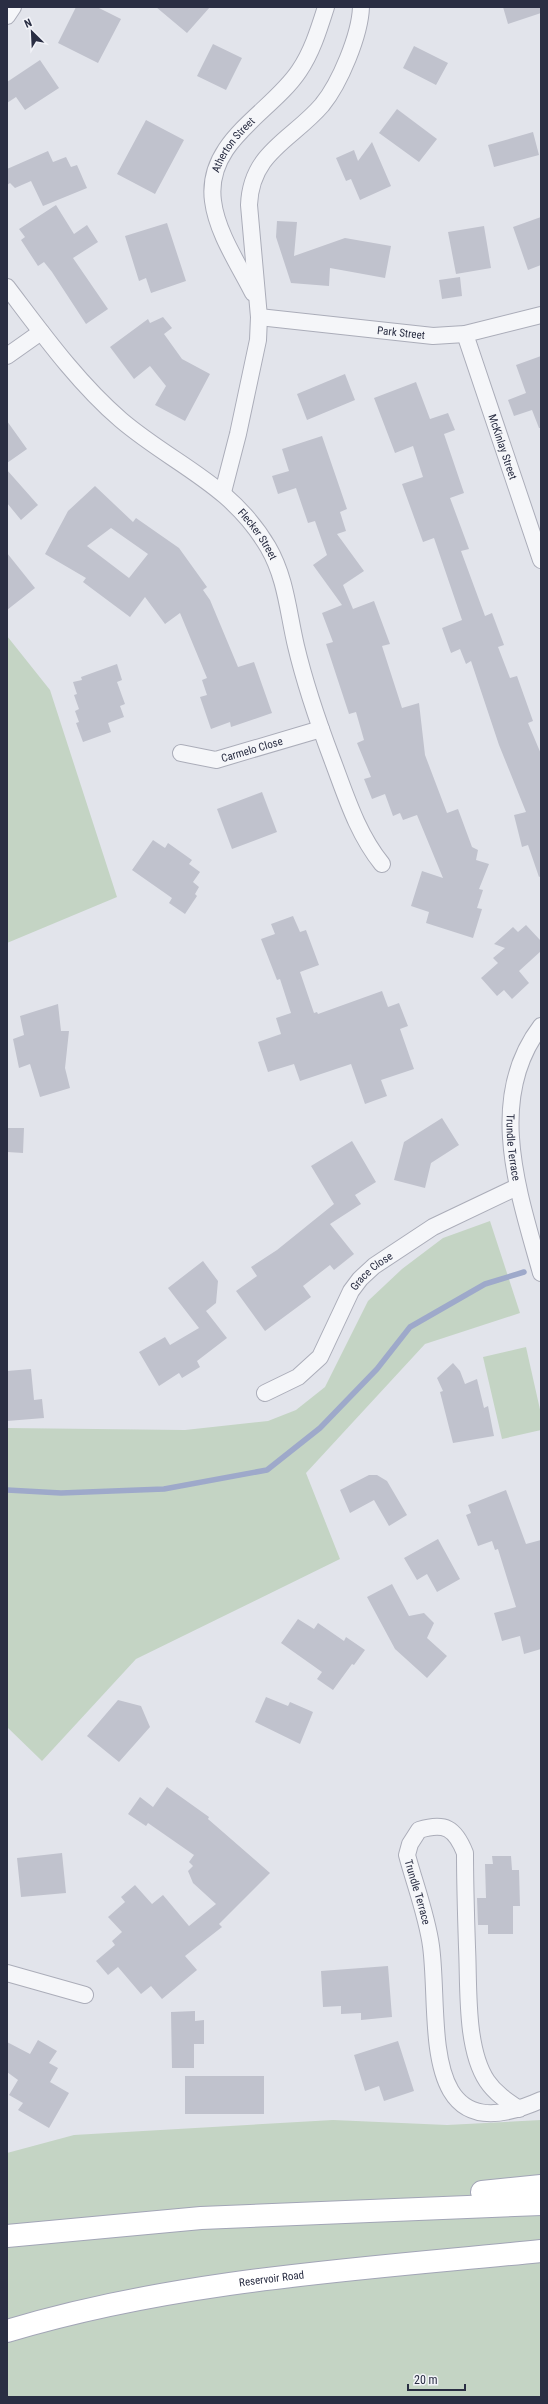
<svg xmlns="http://www.w3.org/2000/svg" width="548" height="2404" viewBox="0 0 548 2404" font-family="'Roboto Condensed',sans-serif">
  <style>
    .green { fill: #c4d4c4 }
    .lines { fill: none; stroke-linecap: round; stroke-linejoin: round }
    .stream { stroke: #9ea9ca; stroke-width: 5.5 }
    .building { fill: #c0c2cd; fill-rule: evenodd }
    .street-casing { stroke: #abadb9; stroke-width: 18 }
    .primary-casing { stroke: #a2a5b6; stroke-width: 24 }
    .street { stroke: #f5f6f9; stroke-width: 16 }
    .primary { stroke: #fff; stroke-width: 22 }
    .labels { text-anchor: middle; dominant-baseline: central; stroke-width: 4; stroke-linejoin: round; paint-order: stroke }
    .street-label { font-size: 11px; fill: #2a2e43; stroke: #f2f3f8 }
  </style>
  <rect width="100%" height="100%" fill="#e2e4eb"/>
  <path class="green" d="M7,636L50,690L117,897L7,943Z
    M490,1221L520,1313L425,1344L306,1473L340,1559L136,1659L42,1761L7,1727V1428L185,1430L268,1421L296,1410L325,1387L368,1301L402,1269L443,1238Z
    M526,1347L541,1414V1430L502,1439L483,1357Z
    M333,2120L447,2125L541,2120V2397H7V2153L74,2135Z"/>
  <g class="lines">
    <path class="stream" d="M7,1490L61,1493L164,1489L267,1470L320,1428L377,1369L410,1327L485,1284L524,1272"/>
  </g>
  <path class="building" d="M76,7H97L121,19L98,63L58,43Z
    M156,7H210L187,33Z
    M503,7H541V13L508,24Z
    M213,44L242,58L226,90L197,76Z
    M414,46L448,63L436,85L403,68Z
    M40,60L59,88L25,110L16,97L7,103V82Z
    M397,109L437,139L419,162L379,133Z
    M146,120L184,140L155,194L117,174Z
    M533,132L539,155L494,167L488,145Z
    M372,142L391,186L360,200L351,179L346,181L336,158L354,150L358,161Z
    M48,151L53,162L66,157L71,167L77,165L87,188L43,206L31,181L15,188L10,183L7,185V169Z
    M56,205L74,234L87,225L98,242L73,258L108,309L86,324L52,272L44,262L38,266L21,240L25,237L19,229Z
    M541,217V265L528,270L513,227Z
    M277,221L297,222L294,256L345,238L391,246L385,278L330,268L329,286L291,283L276,237Z
    M167,223L186,281L151,293L146,278L139,281L125,236Z
    M484,226L491,268L456,274L448,232Z
    M460,277L462,296L442,299L439,280Z
    M163,317L172,328L164,334L182,359L210,374L185,421L155,405L166,386L150,366L134,379L110,347L148,319L150,323Z
    M541,356V428H539L532,410L514,416L508,400L526,393L516,365Z
    M345,374L355,400L307,420L297,394Z
    M416,382L430,419L448,413L455,430L444,434L464,493L450,498L469,549L461,551L485,616L492,613L504,645L498,647L510,678L517,676L533,721L528,723L541,754V876L539,877L528,845L522,847L514,815L526,812L499,745L471,661L466,664L460,649L451,653L442,628L462,620L434,538L423,542L402,484L423,477L413,446L395,453L374,398Z
    M7,421L27,449L7,463Z
    M322,436L347,509L340,512L346,531L337,534L364,571L343,585L353,609L374,601L390,644L382,646L402,708L419,703L425,755L447,813L458,809L472,847L478,850L476,860L489,864L479,889L483,890L477,908L482,909L473,938L426,923L429,912L411,906L422,871L443,878L417,815L403,820L400,813L393,816L385,794L372,799L364,779L371,777L357,743L364,740L356,712L349,714L326,644L333,642L322,613L342,605L313,565L327,555L315,521L308,523L296,488L278,494L272,476L289,471L282,449Z
    M7,470L38,505L21,520L7,503Z
    M95,486L133,522L136,518L179,548L207,587L203,590L210,600L238,667L254,662L272,713L231,727L230,722L211,729L200,697L207,695L202,680L207,678L180,613L165,624L145,597L130,617L83,582L86,578L45,554L68,511ZM111,528L148,554L129,578L87,546Z
    M7,553L35,588L7,610Z
    M117,664L122,680L117,682L125,704L120,706L124,717L108,723L111,732L83,742L76,723L79,722L75,711L79,709L74,695L77,694L73,682L82,680L81,677Z
    M262,792L277,832L232,849L217,809Z
    M153,840L165,848L168,843L192,860L189,864L200,872L193,882L199,887L195,894L197,896L185,914L169,903L172,898L132,870Z
    M293,916L300,932L306,930L319,965L300,972L314,1013L317,1012L318,1014L382,991L388,1007L399,1003L408,1026L400,1029L414,1069L381,1080L387,1096L365,1104L351,1064L300,1081L294,1064L268,1072L258,1042L281,1034L276,1018L291,1013L280,979L277,980L261,939L275,934L271,924Z
    M526,925L541,941V951L519,971L529,983L512,999L504,990L497,996L481,978L498,963L493,958L505,948L494,944L513,927L518,932Z
    M58,1004L61,1031H69L65,1068L70,1088L40,1097L30,1064L19,1068L13,1039L24,1035L20,1016Z
    M442,1118L459,1145L431,1163L425,1188L394,1180L404,1142Z
    M7,1128H24L23,1153L7,1152Z
    M352,1141L376,1182L355,1195L361,1204L330,1224L354,1254L334,1270L330,1265L303,1286L311,1297L265,1331L236,1291L257,1276L251,1267L277,1250L334,1204L311,1166Z
    M203,1261L218,1281L216,1303L206,1311L227,1338L197,1361L200,1367L182,1378L179,1373L159,1386L139,1352L165,1337L170,1345L199,1328L168,1288Z
    M453,1363L460,1371L465,1384L477,1379L484,1408L488,1406L494,1436L453,1443L440,1392L443,1391L437,1378Z
    M31,1369L34,1400L42,1399L44,1418L7,1421V1371Z
    M369,1475H377L387,1481L407,1515L389,1526L374,1500L350,1513L340,1490Z
    M506,1490L526,1544L541,1540V1649L524,1654L520,1636L502,1641L494,1613L516,1607L498,1549L495,1550L492,1541L478,1546L466,1515L471,1513L468,1505Z
    M438,1539L460,1579L437,1592L427,1574L417,1580L404,1558Z
    M392,1584L409,1616L424,1613L434,1623L427,1638L447,1656L427,1678L395,1649L367,1597Z
    M298,1619L314,1629L318,1623L344,1641L346,1637L365,1650L354,1665L352,1664L333,1690L317,1679L322,1672L281,1643Z
    M266,1697L288,1706L290,1702L313,1712L300,1744L255,1722Z
    M118,1700L141,1706L150,1727L119,1762L87,1736Z
    M167,1787L209,1817L208,1819L270,1873L219,1924L222,1927L185,1956L197,1970L162,1999L151,1986L141,1994L118,1967L108,1975L96,1961L115,1945L112,1941L122,1932L108,1917L125,1902L121,1897L135,1885L152,1904L163,1895L189,1926L216,1904L193,1883L188,1871L193,1866L189,1862L194,1855L148,1823L146,1826L128,1814L140,1797L153,1807Z
    M62,1853L66,1893L21,1897L17,1858Z
    M492,1856H511L512,1870H519L520,1906H513V1934H488V1925H478L477,1898H486L485,1864H493Z
    M388,1966L392,2017L361,2020V2013L341,2014V2006L323,2007L321,1971Z
    M195,2011V2021L204,2020V2044H194V2068H172L171,2012Z
    M38,2040L57,2051L49,2063L58,2068L50,2082L69,2093L49,2128L18,2110L23,2103L9,2095L18,2080L7,2072V2042L30,2054Z
    M398,2041L414,2091L384,2101L379,2086L365,2091L354,2055Z
    M185,2076H264V2114H185Z"/>
  <g class="lines">
    <defs>
      <g id="street">
        <path d="M7,16L13,7"/>
        <path id="s1" d="M7,287C42,333 77,382 121,420C174,465 231,484 268,547C286,578 288,612 296,646C305,684 318,722 332,759C346,796 357,833 382,864"/>
        <path id="s2" d="M253,293C239,265 217,233 213,201C205,141 271,113 299,71C312,52 319,29 326,7"/>
        <path id="s3" d="M259,317L433,336L465,334L541,315"/>
        <path id="s4" d="M465,334L541,560"/>
        <path d="M7,356L41,332"/>
        <path d="M223,492L238,434L258,340L259,317L249,205C251,152 292,140 322,105C340,83 360,35 361,7"/>
        <path id="s5" d="M181,753L216,760L321,729"/>
        <path id="s6" d="M541,1026C485,1099 519,1194 541,1273"/>
        <path id="s7" d="M265,1393L298,1377L320,1357L351,1291L360,1279L374,1266L433,1227L517,1187"/>
        <path d="M7,1973L85,1995"/>
        <path id="s8" d="M519,2109C507,2101 495,2093 487,2081C465,2048 469,1986 467,1947C466,1916 465,1884 465,1853C455,1828 445,1822 419,1830L410,1844L407,1855C415,1885 427,1916 431,1946C441,2020 416,2156 541,2100"/>
      </g>
      <g id="primary">
        <path d="M482,2192L541,2186"/>
        <path d="M7,2236L201,2218L541,2204"/>
        <path id="s9" d="M7,2331C180,2279 362,2269 541,2251"/>
      </g>
    </defs>
    <use href="#street" class="street-casing"/>
    <use href="#primary" class="primary-casing"/>
    <use href="#street" class="street"/>
    <use href="#primary" class="primary"/>
  </g>
  <g class="labels">
    <g class="street-label">
      <text stroke="none"><textPath href="#s2" startOffset="163">Atherton Street</textPath></text>
      <text stroke="none"><textPath href="#s3" startOffset="143">Park Street</textPath></text>
      <text stroke="none"><textPath href="#s4" startOffset="119">McKinlay Street</textPath></text>
      <text stroke="none"><textPath href="#s1" startOffset="355">Flecker Street</textPath></text>
      <text stroke="none"><textPath href="#s5" startOffset="73">Carmelo Close</textPath></text>
      <text stroke="none"><textPath href="#s6" startOffset="128">Trundle Terrace</textPath></text>
      <text stroke="none"><textPath href="#s7" startOffset="168">Grace Close</textPath></text>
      <text stroke="none"><textPath href="#s8" startOffset="400">Trundle Terrace</textPath></text>
      <text stroke="none"><textPath href="#s9" startOffset="270">Reservoir Road</textPath></text>
    </g>
  </g>
  <rect width="548" height="2404" fill="none" stroke="#2a2e43" stroke-width="16"/>
  <g transform="translate(32 32) rotate(336)" stroke="#f2f3f8" stroke-width="3" paint-order="stroke">
  <path d="M0-3L7 15L0 10L-7 15Z" fill="#2a2e43"/>
  <text y="-6" font-size="11" font-weight="bold" text-anchor="middle" fill="#2a2e43">N</text>
  </g>
  <path d="M408 2384v6h57v-6" fill="none" stroke="#2a2e43" stroke-width="2"/>
  <text x="414" y="2384" font-size="12" fill="#2a2e43" stroke="#f2f3f8" stroke-width="3" paint-order="stroke">20 m</text>
</svg>
